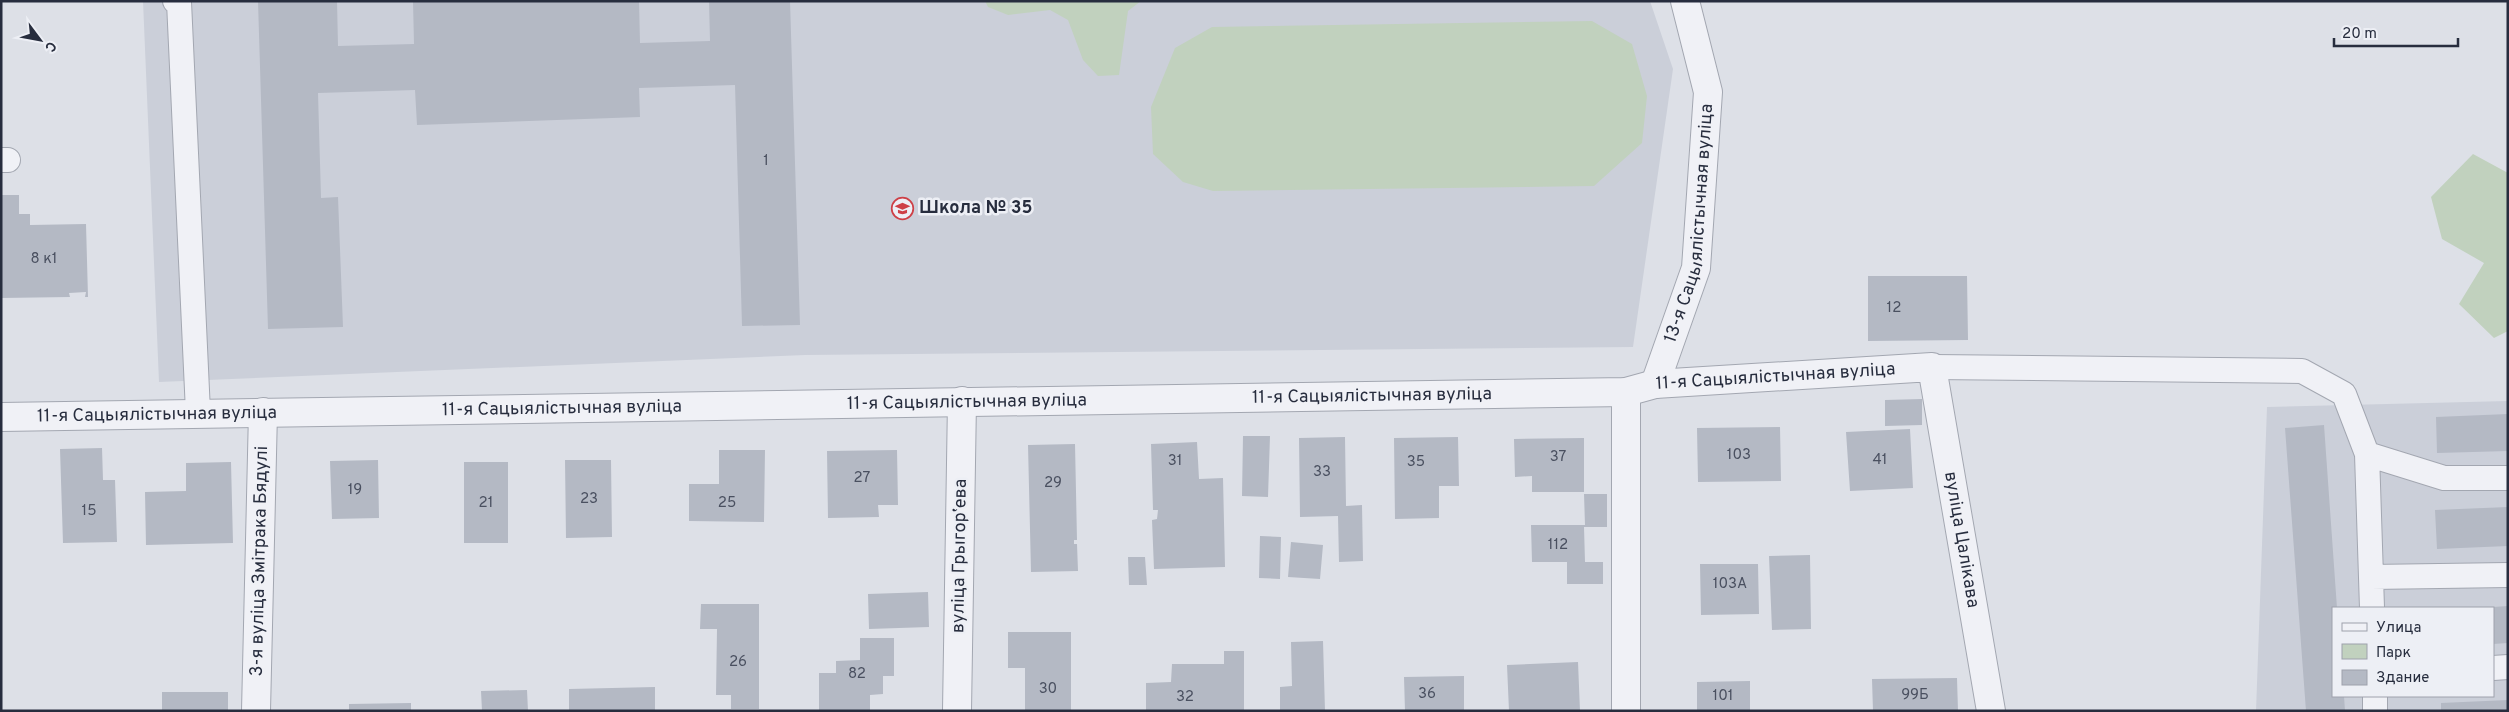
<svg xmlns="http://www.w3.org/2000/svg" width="2509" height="712" viewBox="0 0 2509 712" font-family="Overpass,sans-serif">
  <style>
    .built { fill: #cbcfd9; fill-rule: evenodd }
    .green { fill: #c1d1be }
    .building { fill: #b4b9c4 }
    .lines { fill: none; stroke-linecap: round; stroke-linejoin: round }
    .lane-casing { stroke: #a3a7b1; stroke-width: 26 }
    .street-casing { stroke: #a3a7b1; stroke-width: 30 }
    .lane { stroke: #f0f1f6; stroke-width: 24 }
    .street { stroke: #f0f1f6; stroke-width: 28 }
    .labels { text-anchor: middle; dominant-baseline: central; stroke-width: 5; stroke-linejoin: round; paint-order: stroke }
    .number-label { font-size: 15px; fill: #4a5060 }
    .poi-label { font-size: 18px; font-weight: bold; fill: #272d3e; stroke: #edeff5; text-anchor: start }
    .street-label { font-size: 18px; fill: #272d3e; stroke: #edeff5 }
  </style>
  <rect width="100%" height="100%" fill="#dde0e7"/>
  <path class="built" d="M143,1H1650L1673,69L1633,347L805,355L159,382Z
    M2508,401V711H2256L2267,407ZM2333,608H2493V696H2333Z"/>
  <path class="green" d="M985,1H1141L1128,11L1119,75L1098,76L1083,60L1068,20L1050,10L1008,15L988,7Z
    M1592,21L1632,44L1647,96L1642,143L1594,186L1213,191L1183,182L1153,154L1151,107L1175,48L1212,27Z
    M2473,154L2508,173V331L2494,338L2459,304L2484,263L2442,239L2431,197Z"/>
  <path class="building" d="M258,1H337L338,46L414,44L413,1H639L640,43L710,41L709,1H790L800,325L742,326L735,85L639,88L640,117L417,125L415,90L318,93L321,198L338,197L343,327L268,329Z
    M1,195H19V214H30V225L86,224L88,297H85L86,292L69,293L70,297L1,298Z
    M1868,276H1967L1968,340L1868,341Z
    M1922,399V425L1885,426V400Z
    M2508,414V451L2437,453L2436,417Z
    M2324,425L2337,608H2333V696H2344L2345,711H2306L2285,428Z
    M1780,427L1781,481L1698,482L1697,428Z
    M1910,429L1913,488L1850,491L1846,432Z
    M1243,436H1270L1268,497L1242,496Z
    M1345,437L1346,506L1362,505L1363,561L1339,562L1338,516L1300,517L1299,438Z
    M1458,437L1459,486H1439V518L1395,519L1394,438Z
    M1584,438V492H1532V476L1515,477L1514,439Z
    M1197,442L1199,479L1223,478L1225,567L1154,569L1152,520L1157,519L1158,510H1153L1151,444Z
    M1075,444L1077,540H1074V544H1077L1078,571L1031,572L1028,445Z
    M102,448L103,480H115L117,542L63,543L60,449Z
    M719,450H765L764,522L689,521V484H719Z
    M897,450L898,505H878L879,517L828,518L827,451Z
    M378,460L379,518L332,519L330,461Z
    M565,460H611L612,537L566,538Z
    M231,462L233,543L146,545L145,492L186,491V463Z
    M464,462H508V543H464Z
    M1584,494H1607V527H1584L1585,562H1603V584H1567V562H1532L1531,525H1585Z
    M2508,507V546L2437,549L2435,510Z
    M1260,536L1281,537L1280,579L1259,578Z
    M1291,542L1323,545L1320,579L1288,577Z
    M1810,555L1811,629L1772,630L1769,556Z
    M1128,557H1145L1147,585H1129Z
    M1700,564H1758L1759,614L1701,615Z
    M928,592L929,627L869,629L868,594Z
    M701,604H759V709H731V695H716L717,629H700Z
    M2508,606V643L2493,644V607Z
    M1008,632H1071V711H1025V668H1008Z
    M860,638H894V676H883V694L870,695V711H819V673H836V661L860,660Z
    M1323,641L1325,711H1280V687L1292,686L1291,642Z
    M1224,651H1244V710L1146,711V683L1171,682L1172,664H1224Z
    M1578,662L1580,711H1509L1507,665Z
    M1464,676V711H1405L1404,677Z
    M1957,678L1958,711H1873L1872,679Z
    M1750,681V711H1697V682Z
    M655,687V711H569V689Z
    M527,690L528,711H482L481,691Z
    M162,692H228V711H162Z
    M2508,700V711H2441V703Z
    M411,703V711H349V704Z"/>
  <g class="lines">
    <defs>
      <path id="lane" d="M175,1L179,2L198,412
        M1,160H8
        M1932,367L2302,371L2344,394L2367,454L2372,608
        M2367,454L2444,478H2508
        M2371,577L2508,575
        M2493,668L2508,667
        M2375,696V711"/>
      <g id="street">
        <path id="s1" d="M1655,384L1696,268L1708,92L1685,1"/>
        <path d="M1626,392V711"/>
        <path id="s2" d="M1,417L1626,392L1655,384L1932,367L1991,711"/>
        <path id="s3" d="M256,711L263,412"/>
        <path d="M957,711L962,401"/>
      </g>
    </defs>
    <use href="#lane" class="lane-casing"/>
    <use href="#street" class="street-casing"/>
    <use href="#lane" class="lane"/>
    <use href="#street" class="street"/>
  </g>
  <defs>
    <symbol id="school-ring" viewBox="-11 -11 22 22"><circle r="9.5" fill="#edeff5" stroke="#ce4047" stroke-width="1.5"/><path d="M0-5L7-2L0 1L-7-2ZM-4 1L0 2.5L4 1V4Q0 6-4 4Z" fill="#ce4047"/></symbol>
  </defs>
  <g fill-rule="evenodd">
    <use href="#school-ring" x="890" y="196" width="25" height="25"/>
  </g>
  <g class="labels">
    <g class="number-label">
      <text x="766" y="161">1</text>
      <text x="44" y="259">8 к1</text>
      <text x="1894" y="308">12</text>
      <text x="1739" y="455">103</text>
      <text x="1558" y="457">37</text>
      <text x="1880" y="460">41</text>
      <text x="1175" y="461">31</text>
      <text x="1416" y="462">35</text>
      <text x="1322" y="472">33</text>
      <text x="862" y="478">27</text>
      <text x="1053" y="483">29</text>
      <text x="355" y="490">19</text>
      <text x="589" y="499">23</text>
      <text x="486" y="503">21</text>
      <text x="727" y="503">25</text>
      <text x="89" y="511">15</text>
      <text x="1558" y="545">112</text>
      <text x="1730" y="584">103А</text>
      <text x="738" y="662">26</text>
      <text x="857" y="674">82</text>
      <text x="1048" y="689">30</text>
      <text x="1427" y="694">36</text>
      <text x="1915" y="695">99Б</text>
      <text x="1723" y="696">101</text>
      <text x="1185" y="697">32</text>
    </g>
    <g class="poi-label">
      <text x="919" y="208">Школа № 35</text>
    </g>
    <g class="street-label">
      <text stroke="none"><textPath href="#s1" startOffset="166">13-я Сацыялістычная вуліца</textPath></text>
      <text stroke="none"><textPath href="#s2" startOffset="1776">11-я Сацыялістычная вуліца</textPath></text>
      <text stroke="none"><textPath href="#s2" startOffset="1371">11-я Сацыялістычная вуліца</textPath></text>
      <text stroke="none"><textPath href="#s2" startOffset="966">11-я Сацыялістычная вуліца</textPath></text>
      <text stroke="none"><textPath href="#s2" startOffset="561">11-я Сацыялістычная вуліца</textPath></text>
      <text stroke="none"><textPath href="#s2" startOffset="156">11-я Сацыялістычная вуліца</textPath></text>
      <text stroke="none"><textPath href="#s2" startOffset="2108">вуліца Цалікава</textPath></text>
      <text transform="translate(960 556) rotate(-89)">вуліца Грыгорʼева</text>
      <text stroke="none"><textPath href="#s3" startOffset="150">3-я вуліца Змітрака Бядулі</textPath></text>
    </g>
  </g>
  <rect width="2509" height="712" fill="none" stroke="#272d3e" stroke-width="5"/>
  <rect x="2332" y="607" width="162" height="90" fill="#edeff5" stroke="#9ea1ac"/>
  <rect x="2342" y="623" width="25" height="8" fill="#f0f1f6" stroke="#9ea1ac"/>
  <text x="2376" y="632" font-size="15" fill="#272d3e">Улица</text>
  <rect x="2342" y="644" width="25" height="15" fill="#c1d1be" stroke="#9ea1ac"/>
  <text x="2376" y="657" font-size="15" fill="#272d3e">Парк</text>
  <rect x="2342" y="670" width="25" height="15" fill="#b4b9c4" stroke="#9ea1ac"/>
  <text x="2376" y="682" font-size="15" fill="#272d3e">Здание</text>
  <g transform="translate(40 40) rotate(122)" stroke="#edeff5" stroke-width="4" paint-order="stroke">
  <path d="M0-4L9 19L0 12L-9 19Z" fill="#272d3e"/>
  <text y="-8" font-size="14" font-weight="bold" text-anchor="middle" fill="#272d3e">С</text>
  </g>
  <path d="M2334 38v8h124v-8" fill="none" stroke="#272d3e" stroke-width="2.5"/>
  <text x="2342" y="38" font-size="15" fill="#272d3e" stroke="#edeff5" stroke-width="4" paint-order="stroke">20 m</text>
</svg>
